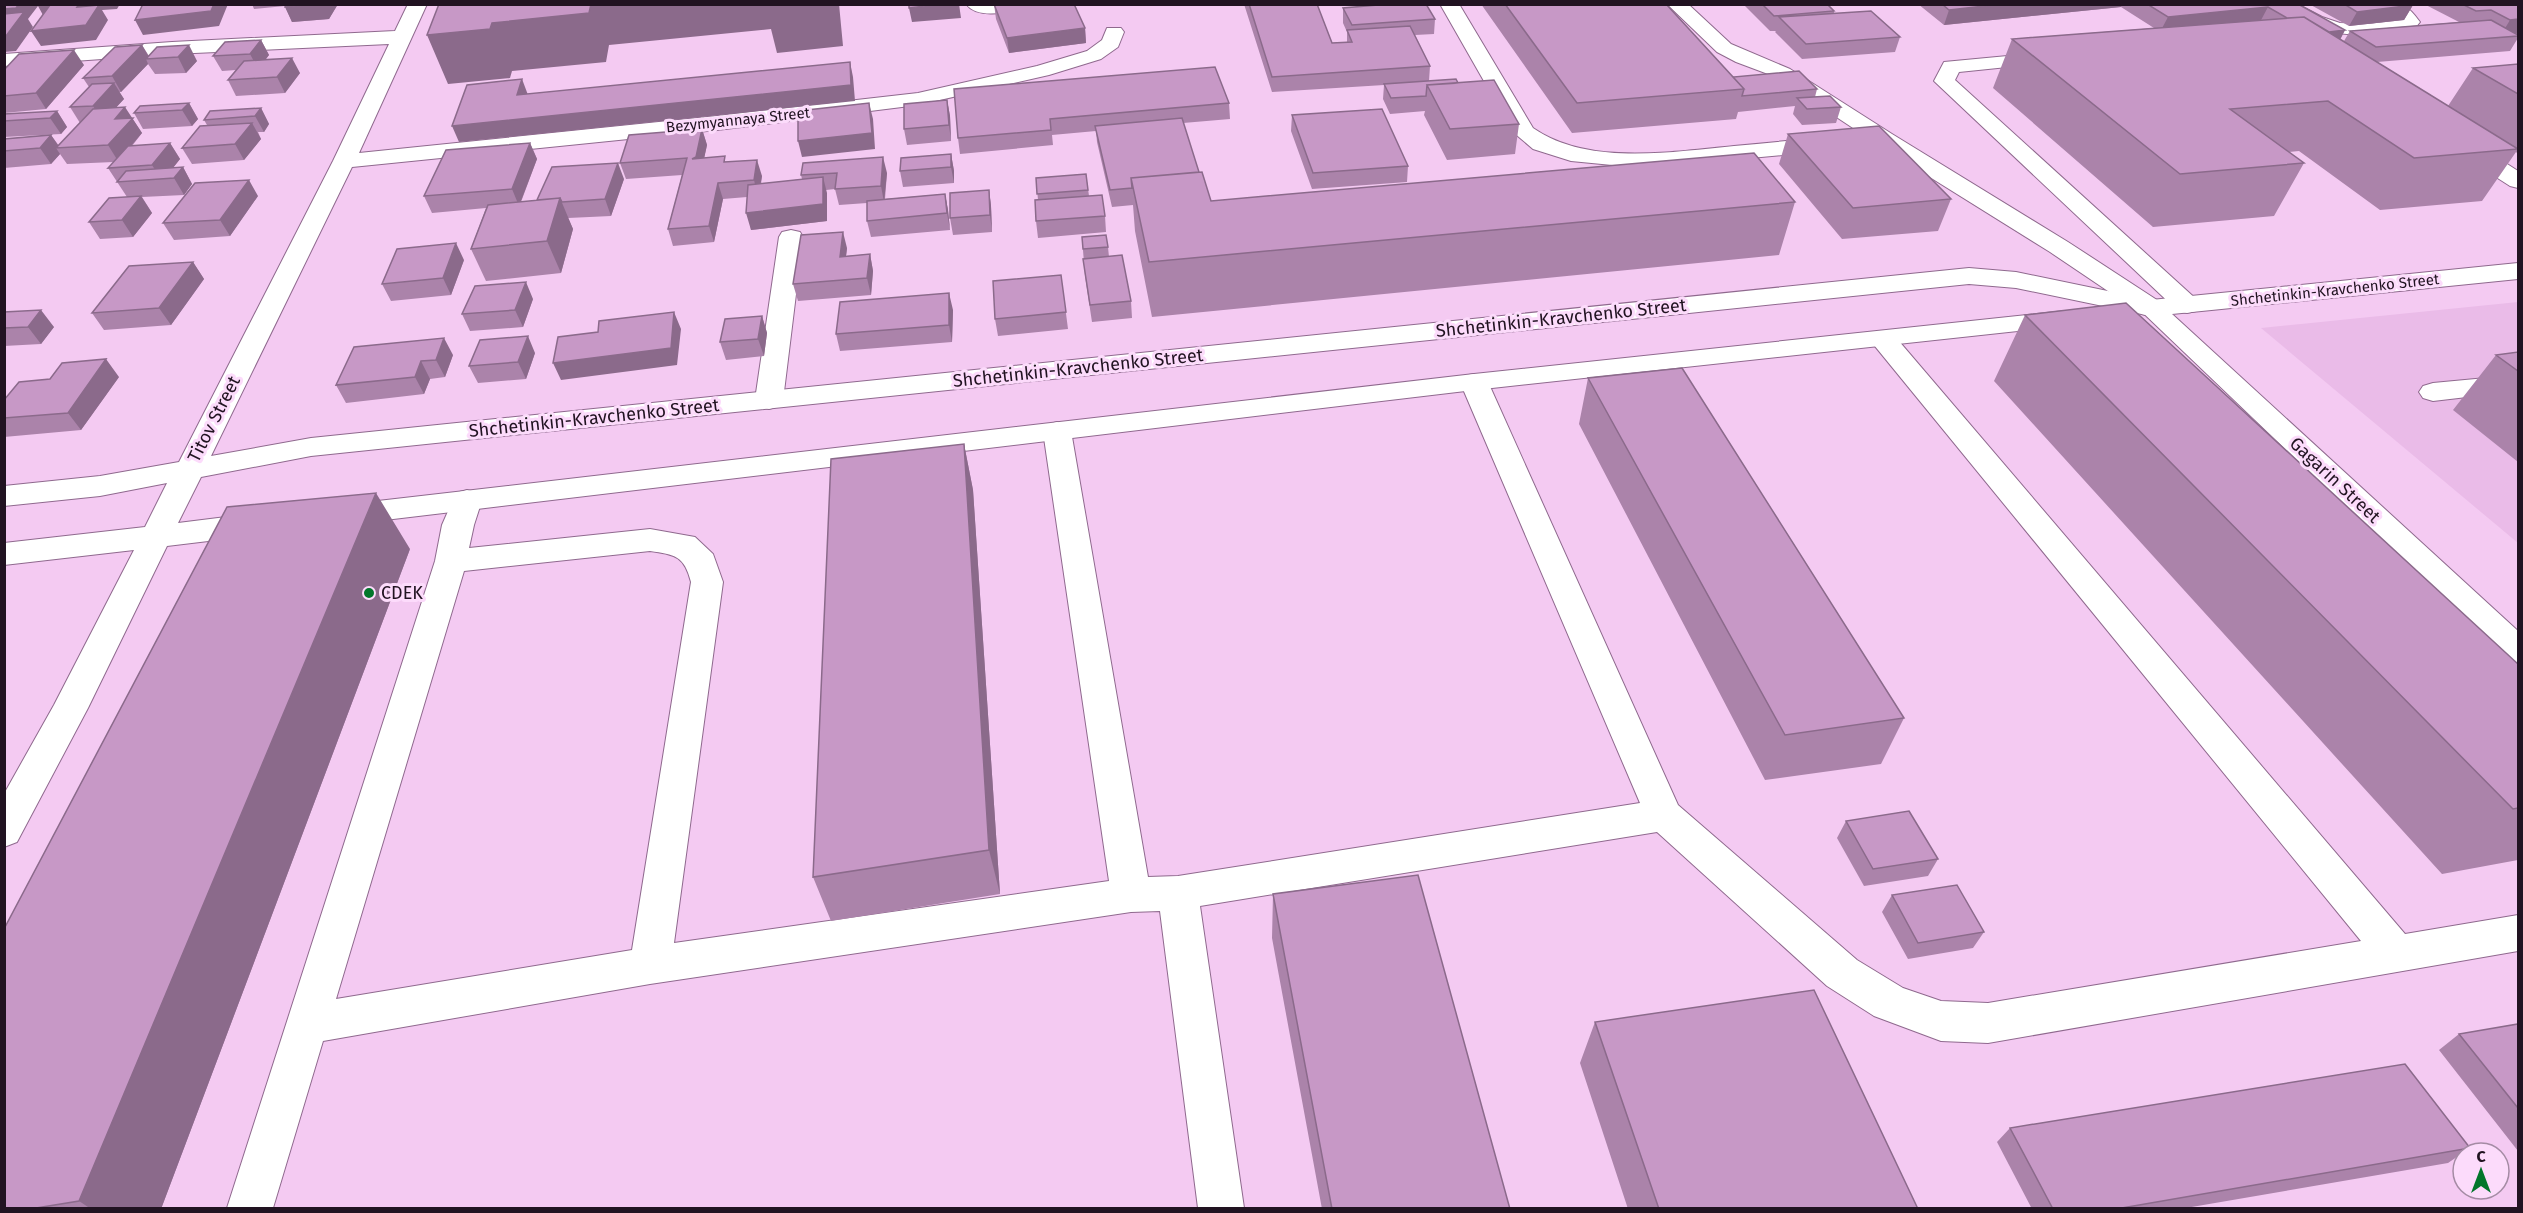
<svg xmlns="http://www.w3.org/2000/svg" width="2523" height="1213" viewBox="0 0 2523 1213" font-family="'Fira Sans',sans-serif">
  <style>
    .built { fill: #eabbe8 }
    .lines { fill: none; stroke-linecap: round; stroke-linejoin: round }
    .service-casing { stroke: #8f698e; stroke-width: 2 }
    .minor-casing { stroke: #8f698e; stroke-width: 2 }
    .tertiary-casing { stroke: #8f698e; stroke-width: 2 }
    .service { fill: #fff; fill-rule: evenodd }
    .minor { fill: #fff; fill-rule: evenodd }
    .tertiary { fill: #fff; fill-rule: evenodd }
    .wall { fill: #ab83aa }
    .shaded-wall { fill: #8b6a8b }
    .building { fill: #c798c6; stroke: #8b6a8b; stroke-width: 1.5 }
    .poi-dot { fill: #02762b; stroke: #fcdbfb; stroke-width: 2 }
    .labels { text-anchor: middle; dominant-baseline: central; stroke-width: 6; stroke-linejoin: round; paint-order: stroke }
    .far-street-label { font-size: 15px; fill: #211321; stroke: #fcdbfb }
    .street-label { font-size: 18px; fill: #211321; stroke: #fcdbfb }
    .poi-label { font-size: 18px; fill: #211321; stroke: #fcdbfb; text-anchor: start }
  </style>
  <rect width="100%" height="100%" fill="#f4caf2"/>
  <path class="built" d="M2518,302V543L2261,328Z"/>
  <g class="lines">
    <defs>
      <path id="service" d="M966,4H1027L1025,8C1008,12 978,20 966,4Z
        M1440,4H1459L1533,128C1588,166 1670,152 1734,146C1776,142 1819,138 1862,134L1776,77L1736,62L1717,52L1667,4H1688L1731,44L1790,69L1892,134L2068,242L2160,302L2164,308L2160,314L2151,316L2142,314L2050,252L1880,146L1643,168L1571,161L1533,149L1513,132Z
        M2273,4H2297L2322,17L2340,23L2367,24L2399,20L2381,4C2403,4 2406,3 2420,22C2414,31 2401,31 2390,33C2354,37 2324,35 2292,17C2285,14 2277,11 2273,4Z
        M2049,52L2056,54L2059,58L2056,62L1959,72L1955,80L2196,299L2200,305L2196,311L2187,313L2178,311L1934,81L1944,62Z
        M2465,140L2473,142L2518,171V188L2510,186L2457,152L2454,147L2457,142Z
        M791,230L800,232L803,237L783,400L779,406L769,409L759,406L755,400L779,237L782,232Z
        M1883,331L1892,333L2405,934L2518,915V951L1988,1043L1941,1041L1874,1016L1827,986L1657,832L1200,906L1244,1208H1198L1160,911L1131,912L650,984L323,1041L273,1208H227L435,561L442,525L456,493L467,490L478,493L482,500L474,525L469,548L650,529L695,537L713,554L723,582L674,943L1109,881L1043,431L1047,425L1057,422L1067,425L1071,431L1148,877L1178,876L1640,803L1460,382L1464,376L1474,374L1484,376L1488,382L1678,805L1857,960L1903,988L1941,1001L1988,1003L2361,941L1874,345L1870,339L1874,333ZM650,551C675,555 684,555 691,582L632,950L336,999L464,571Z
        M2518,375V391L2433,401L2423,398L2419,392L2423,386L2433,383Z"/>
      <path id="minor" d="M408,4H427L359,153L717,116L918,93L1037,66L1087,51L1102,40L1107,28H1121L1124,32L1118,47L1101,59L1049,75L918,105L717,130L352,167L211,456L311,438L1969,268L2016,272L2151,300L2160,302L2164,308L2160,314L2151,316L2016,288L1969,284L311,456L201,477L178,523L259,513L270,517L275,524L270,531L259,535L167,546L88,708L17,842L4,847V794L54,705L134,550L4,565V543L145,527L167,483L100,496L4,506V486L100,476L179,462L333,161L389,44L172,54L4,66V54L172,42L395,31Z
        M2065,311L2074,313L2078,319L2074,325L1474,390L343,525L332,522L328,515L332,508L343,505L1474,374Z"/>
      <path id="tertiary" d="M2518,263V279L2172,314L2518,631V664L2506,660L2138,308L2142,302L2151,300Z"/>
    </defs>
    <use href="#service" class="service-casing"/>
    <use href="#minor" class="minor-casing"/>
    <use href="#tertiary" class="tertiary-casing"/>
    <use href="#service" class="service"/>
    <use href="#minor" class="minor"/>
    <use href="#tertiary" class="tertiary"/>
  </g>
  <path class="wall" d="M252,4H338L329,19L292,22L285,6L254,9Z
    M994,4L1085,28L1086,43L1009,53L996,19Z
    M1244,4H1317L1332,43L1347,42V32L1343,23V8L1435,19L1434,34L1415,35L1430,66L1429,81L1458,83L1519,124L1515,154L1447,160L1424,115L1425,111L1390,114L1383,99L1384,85L1272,92Z
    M1481,4H1666L1733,77L1817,89L1815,97L1841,107L1836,123L1802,125L1793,114L1795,106L1738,112L1736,119L1572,133Z
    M1743,4H1827L1834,11V13L1900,37L1895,52L1802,59L1775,32L1776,31H1770Z
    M1918,4H2298L2345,30L2340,39L2344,41L2350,31L2459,22L2424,4H2518V33L2517,34L2518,35V38L2510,51L2377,62L2448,106L2473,68L2518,64V154L2516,152L2482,201L2380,210L2299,151L2289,152L2304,163L2274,216L2153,227L1993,88L2012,39L2154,28L2121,7L1944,25Z
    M2309,4H2411L2413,5L2404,20L2349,26Z
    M261,40L269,55L266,59L300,73L285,93L236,96L228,80L236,70L222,71L213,56Z
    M142,45L149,56L157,47L197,61L186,73L155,74L148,64L121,92H119L124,99L115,108L132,118L142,133L132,146L170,143L180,159L173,168L183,167L192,184L184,195L142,197L152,213L133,237L100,239L89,222L127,197L108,168L114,162L67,164L60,154L51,164L4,168V139L51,135L59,146L80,123L70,107L89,87L83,78Z
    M84,65L46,109L4,113V70Z
    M954,89L1229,103L1230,119L1183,123L1199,172L1211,201L1795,202L1779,255L1152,317L1135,231L1133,205L1112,207L1097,142L1096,131L1052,135L1053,145L960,154L958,138Z
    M947,100L950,116L951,141L907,145L904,129Z
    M189,103L198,119L192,126L143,129L134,113Z
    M261,108L269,124L264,132H258L261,139L244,160L192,164L182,148L207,125L204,120Z
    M57,111L67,127L61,134L4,137V114Z
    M1292,115L1408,166L1407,182L1312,189L1291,131Z
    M702,129L707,145L704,158L727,162L762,176L761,184L802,179L801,175L803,163L887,173L885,199L945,194L948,210L950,230L871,237L867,221V203L839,205L835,189L826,190L827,221L751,230L747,197L723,199L714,242L673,246L668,229L682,175L626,179L620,163Z
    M1788,134L1951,199L1938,231L1842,239L1779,164Z
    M530,143L537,159L521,202L537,200L624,179L611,216L568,218L573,229L561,273L486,281L471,249L486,208L432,213L424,196Z
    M951,154L954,171V183L903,187L900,171Z
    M1086,174L1089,196L1105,216L1106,232L1038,238L1036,221L1038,200L1036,178Z
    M989,190L991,206L992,232L953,235L950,218Z
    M258,196L230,236L174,240L163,223Z
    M1082,237L1108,247L1109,257L1131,301L1132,318L1092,322L1085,276Z
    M847,248L846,256L870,254L873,271L871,295L798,301L793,284Z
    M464,260L451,295L391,301L382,284Z
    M193,262L204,279L171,325L104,330L92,313Z
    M1061,275L1068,329L998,336L995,319Z
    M533,299L523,327L470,331L462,314Z
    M953,310L952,342L840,351L836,334Z
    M4,312L54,327L41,344L4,346Z
    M2025,315L2518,664V860L2442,874L1994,381Z
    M762,316L767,333L764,356L726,360L720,342Z
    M354,347L453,355L445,377L430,379L424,394L346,403L336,385Z
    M2518,352V462L2453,410L2496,355Z
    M535,353L526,379L478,383L469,366Z
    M119,377L81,430L4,437V400Z
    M1588,378L1904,718L1881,764L1765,780L1579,424Z
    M964,444L973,490L1000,894L831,921L813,877Z
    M410,549L161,1209H4Z
    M1846,821L1938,859L1928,876L1864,886L1837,838Z
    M1273,894L1510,1209H1322L1272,938Z
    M1892,895L1984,932L1973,948L1908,959L1882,912Z
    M1595,1022L1918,1209H1628L1580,1063Z
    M2518,1024V1151L2439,1050L2459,1034Z
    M2010,1128L2470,1148L2448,1163L2180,1209H2032L1997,1142Z"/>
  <path class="shaded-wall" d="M19,4H120L117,9L102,10L108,20L96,40L41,46L31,31L44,17L38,6L28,19L33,27L16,51L4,52V9Z
    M214,4H228L219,26L143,35L135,20Z
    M317,4H338L329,19L292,22L285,7Z
    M591,4H839L843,46L777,53L771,29L609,45L606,62L512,71L510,78L448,84L427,35Z
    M941,4H959L961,18L912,22L909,8Z
    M2002,4H2122L2121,7L1944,25L1949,10Z
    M2413,5L2404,20L2349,26L2357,12Z
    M2268,7L2260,22L2160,32L2168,17Z
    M2518,19V33L2501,35L2510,20Z
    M1085,28L1086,43L1009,53L1007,38Z
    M2345,30L2337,46L2315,34Z
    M261,40L269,55L258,69L250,54Z
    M142,45L150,59H146L148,64L121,92L112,76Z
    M189,45L197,61L186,73L178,57Z
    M74,50L84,65L46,109L36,93Z
    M292,58L300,73L285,93L277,77Z
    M850,62L853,77L855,101L459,142L452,126Z
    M522,79L528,95H517Z
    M114,83L124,99L103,122L93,106Z
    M947,100L950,116L951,141L949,125Z
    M189,103L198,119L192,126L182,110Z
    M869,103L873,119L875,149L802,157L798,141Z
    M125,107L142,133L118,161L108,145L115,119Z
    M261,108L269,124L264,132L255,116Z
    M57,111L67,127L61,134L50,118Z
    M252,123L261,139L244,160L235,144Z
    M702,129L707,145L701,173L692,159Z
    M51,135L60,148H56L60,154L51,164L40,148Z
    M170,143L180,159L164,179H161L152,165Z
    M530,143L537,159L519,206L512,189Z
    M951,154L954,171V183L951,167Z
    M883,157L887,173L884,202L881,186Z
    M757,160L762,176L758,197L754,180Z
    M618,163L624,179L611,216L605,199Z
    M183,167L192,184L184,195L174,178Z
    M823,177L827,193V221L751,230L746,213Z
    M249,180L258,196L230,236L220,220Z
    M718,183L723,199L714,242L709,226Z
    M989,190L991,206L992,232L990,215Z
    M945,194L948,210L950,230L947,213Z
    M141,196L152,213L133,237L122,220Z
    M560,198L573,229L561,273L547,241Z
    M843,232L847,248L844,273L840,257Z
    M456,243L464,260L451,295L443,278Z
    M870,254L873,271L871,295L867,278Z
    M193,262L204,279L171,325L159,308Z
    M526,282L533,299L523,327L515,310Z
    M949,293L953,310L952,342L949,325Z
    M41,310L54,327L41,344L28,327Z
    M674,312L681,329L677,365L561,380L553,363Z
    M762,316L767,333L764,356L758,339Z
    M528,336L535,353L526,379L518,362Z
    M444,338L453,355L445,377L436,360Z
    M106,359L119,377L81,430L68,413Z
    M421,361L430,379L424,394L415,377Z
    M964,444L973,490L1000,894L989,850Z
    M376,493L410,549L161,1209H91L79,1201Z"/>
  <path class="building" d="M4,4H19L16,8L4,9Z
    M54,4H79L77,7L99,5L86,25L31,31L50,5Z
    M143,4H214L211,11L135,20Z
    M286,4H317L285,7Z
    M439,4H591L589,13L492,23L490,29L427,35Z
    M909,4H941L909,8Z
    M994,4H1074L1085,28L1007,38Z
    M1249,4H1317L1332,43L1352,42L1347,30L1410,26L1430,66L1272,77Z
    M1390,4H1426L1435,19L1352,25L1343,8Z
    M1505,4H1666L1744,89L1577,103Z
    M1762,4H1827L1834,11L1774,16Z
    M1942,4H2002L1949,10Z
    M2147,4H2298L2345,30L2329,32L2304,17L2287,18L2268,7L2168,17Z
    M2344,4H2411L2413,5L2357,12Z
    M2462,4H2518V19L2510,20L2491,10L2476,11Z
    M1871,11L1900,37L1806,44L1779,17Z
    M24,12L6,36H4V14Z
    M2304,17L2518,149L2414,158L2328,101L2230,109L2304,163L2180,174L2012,39Z
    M2491,20L2518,35V36L2376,47L2350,31Z
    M261,40L250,54L213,56L225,42Z
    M142,45L112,76L83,78L115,47Z
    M189,45L178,57L146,59L157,47Z
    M74,50L36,93L4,96V70L19,54Z
    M292,58L277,77L228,80L244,61Z
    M850,62L851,85L452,126L467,85L522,79L517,95Z
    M2518,64V94L2473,68Z
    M1215,67L1229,103L1050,119L1051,130L958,138L954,89Z
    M1799,71L1817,89L1742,96L1744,89L1733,77Z
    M1456,79L1458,83L1427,85L1426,96L1391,98L1384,84Z
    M1494,80L1519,124L1450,129L1427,85Z
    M114,83L93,106L70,107L92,84Z
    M1830,96L1841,107L1807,109L1797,98Z
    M947,100L949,125L904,129V104Z
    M189,103L182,110L134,113L140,106Z
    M869,103L872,133L798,141V111Z
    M125,107L115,119L133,118L108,145L56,148L93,109Z
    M261,108L255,116L204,120L210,111Z
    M1382,109L1408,166L1313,173L1292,115Z
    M57,111L50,118L4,121V114Z
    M1182,118L1199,172L1131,178L1132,188L1110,190L1095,126Z
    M252,123L235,144L182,148L200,126Z
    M1879,126L1951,199L1853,208L1788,134Z
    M702,129L696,157L692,159L725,156L724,162L757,160L754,180L718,183L709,226L668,229L687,158L620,163L629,135Z
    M51,135L40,148L4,151V139Z
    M170,143L152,165L108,168L128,146Z
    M530,143L512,189L424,196L446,150Z
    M1754,153L1795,202L1149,262L1131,178L1202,172L1211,201Z
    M951,154V167L900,171L901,158Z
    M883,157L881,186L835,189L837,173L801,175L803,163Z
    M618,163L605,199L562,202L560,198L537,200L552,167Z
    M183,167L174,178L117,182L126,171Z
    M1086,174L1088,190L1037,194L1036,178Z
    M823,177V204L746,213L748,185Z
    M249,180L220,220L163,223L195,183Z
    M989,190L990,215L950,218V193Z
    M945,194L947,213L867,221V201Z
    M1102,195L1105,216L1036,221L1035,200Z
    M141,196L122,220L89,222L109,198Z
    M560,198L547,241L471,249L488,205Z
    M843,232L840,257L870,254L867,278L793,284L801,235Z
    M1106,235L1108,247L1083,249L1082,237Z
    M456,243L443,278L382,284L397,249Z
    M1122,255L1131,301L1090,305L1083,259Z
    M193,262L159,308L92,313L129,266Z
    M1061,275L1066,312L995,319L993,281Z
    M526,282L515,310L462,314L475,286Z
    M949,293V325L836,334L840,302Z
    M2126,303L2518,664V808L2513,809L2025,315Z
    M41,310L28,327L4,328V312Z
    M674,312L671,348L553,363L558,337L598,332L599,321Z
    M762,316L758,339L720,342L725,319Z
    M528,336L518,362L469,366L480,340Z
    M444,338L436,360L421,361L415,377L336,385L354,347Z
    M2518,352V371L2496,355Z
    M106,359L68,413L4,418V400L19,382L50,379L62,363Z
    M1682,368L1904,718L1785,735L1588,378Z
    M964,444L989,850L813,877L831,459Z
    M376,493L79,1201L30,1209H4V929L227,507Z
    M1909,811L1938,859L1873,869L1846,821Z
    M1418,875L1510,1209H1332L1273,894Z
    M1957,885L1984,932L1918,943L1892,895Z
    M1814,990L1918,1209H1659L1595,1022Z
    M2518,1024V1108L2459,1034Z
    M2405,1064L2470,1148L2116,1209H2053L2010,1128Z"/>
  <circle class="poi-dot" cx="369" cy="593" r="6"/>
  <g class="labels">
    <g class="far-street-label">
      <text transform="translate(738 120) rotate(-6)">Bezymyannaya Street</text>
      <text transform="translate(2335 290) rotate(-6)">Shchetinkin-Kravchenko Street</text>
    </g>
    <g class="street-label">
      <text transform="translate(1561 318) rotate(-6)">Shchetinkin-Kravchenko Street</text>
      <text transform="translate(1078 368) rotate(-6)">Shchetinkin-Kravchenko Street</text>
      <text transform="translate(594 418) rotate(-6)">Shchetinkin-Kravchenko Street</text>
      <text transform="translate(214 419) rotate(-63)">Titov Street</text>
      <text transform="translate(2335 480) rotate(43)">Gagarin Street</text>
    </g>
    <g class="poi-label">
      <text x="381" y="593">CDEK</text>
    </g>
  </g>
  <rect width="2523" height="1213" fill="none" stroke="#211321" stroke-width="12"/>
  <g transform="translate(2481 1171)"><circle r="28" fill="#fcdbfb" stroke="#a48ba4" stroke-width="1.5"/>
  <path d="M0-4.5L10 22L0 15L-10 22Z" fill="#02762b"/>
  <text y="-9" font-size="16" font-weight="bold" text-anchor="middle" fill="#211321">С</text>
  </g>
</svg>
